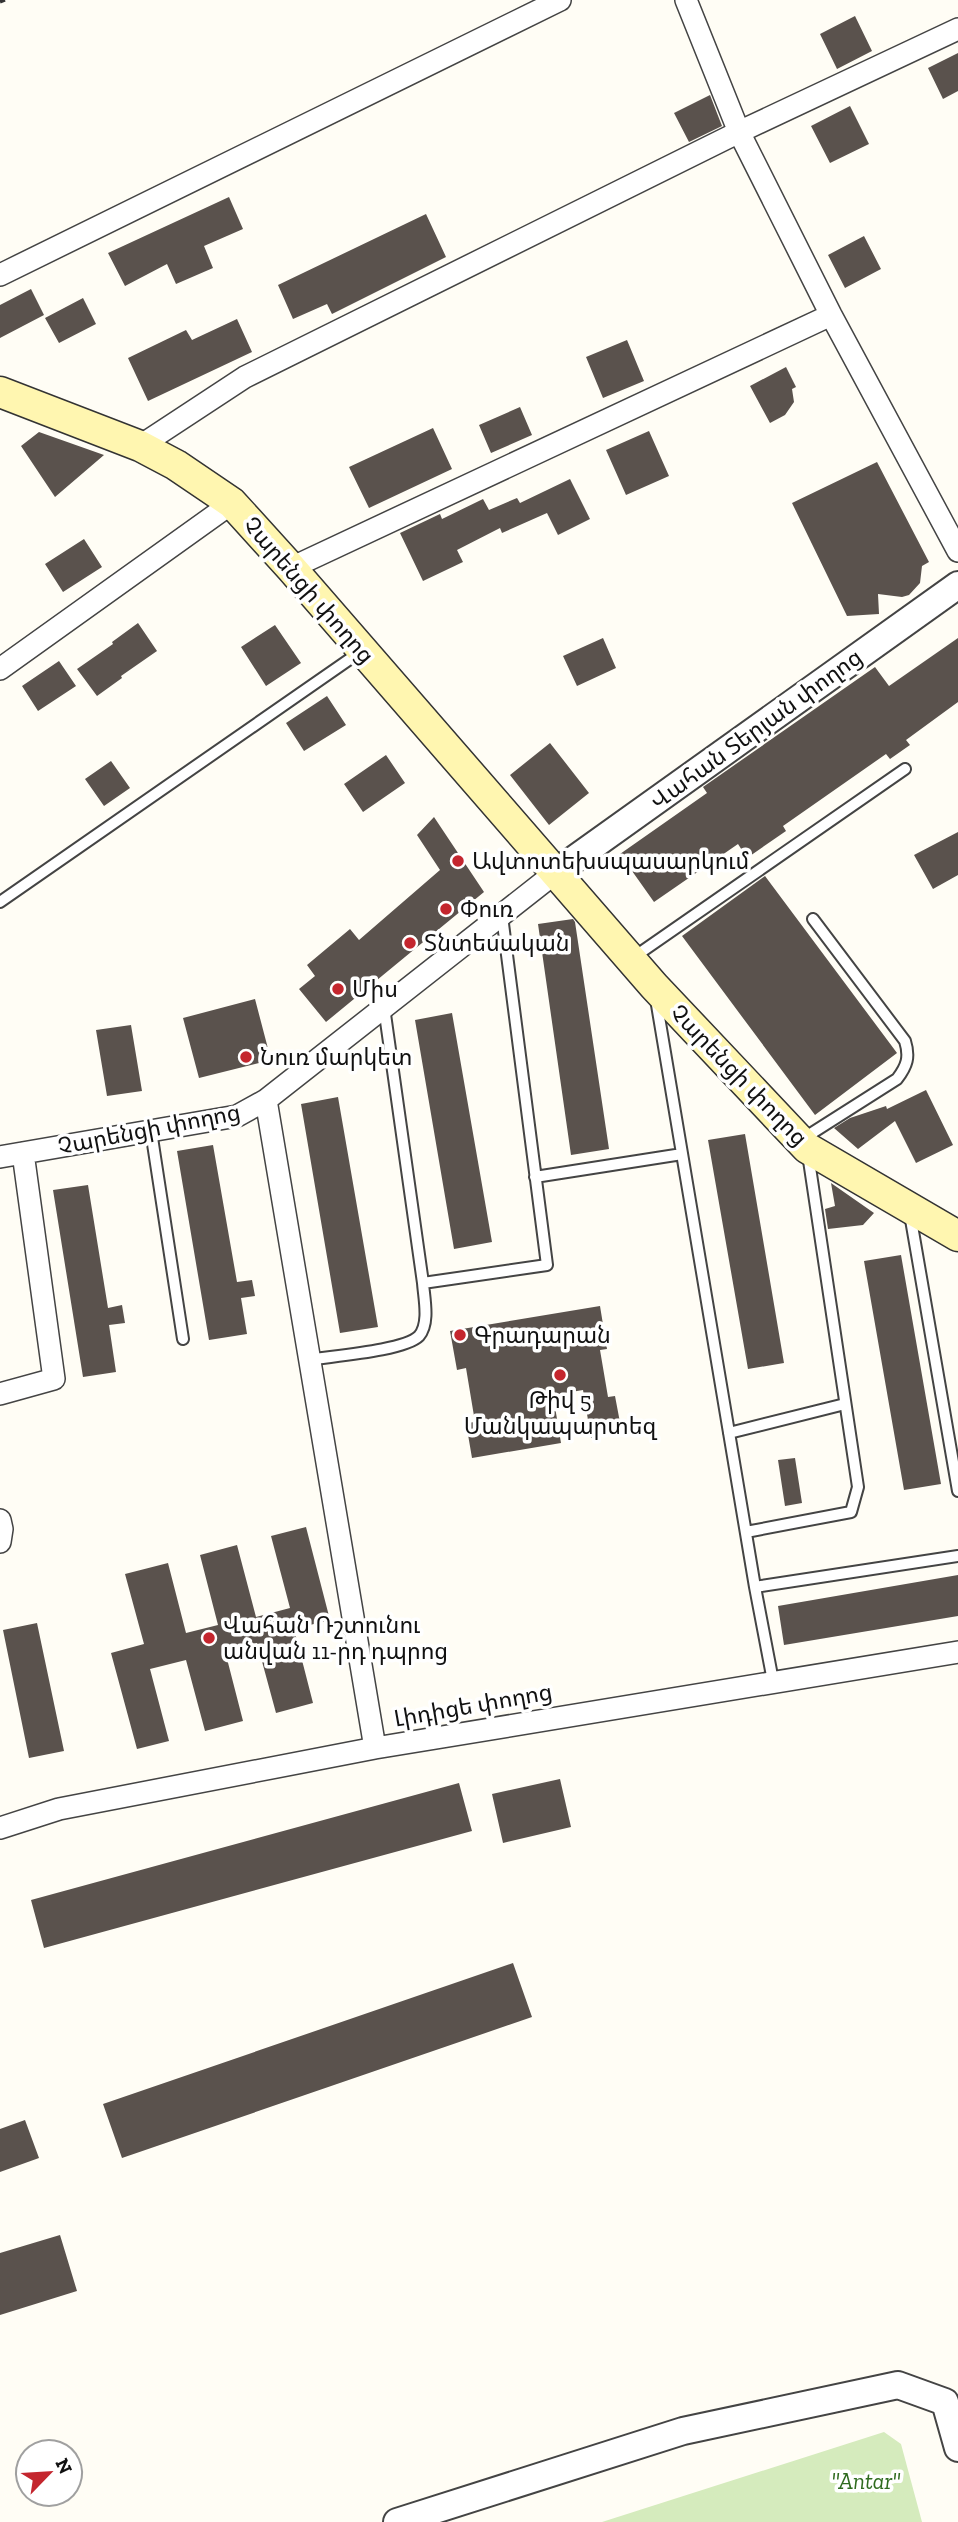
<svg xmlns="http://www.w3.org/2000/svg" width="958" height="2522" viewBox="0 0 958 2522" font-family="'Zilla Slab','Noto Sans Armenian',serif">
  <style>
    .green { fill: #d5ebbd }
    .building { fill: #5a524d }
    .lines { fill: none; stroke-linecap: round; stroke-linejoin: round }
    .service-casing { stroke: #444; stroke-width: 14 }
    .minor-casing { stroke: #444; stroke-width: 24 }
    .tertiary-casing { stroke: #444; stroke-width: 30 }
    .secondary-casing { stroke: #333; stroke-width: 33 }
    .path { stroke: #333; stroke-width: 3.5; stroke-dasharray: 7 3.5; stroke-linecap: butt }
    .service { stroke: #fff; stroke-width: 10 }
    .minor { stroke: #fff; stroke-width: 21 }
    .tertiary { stroke: #fff; stroke-width: 26 }
    .secondary { stroke: #fff6b0; stroke-width: 30 }
    .poi-dot { fill: #c4262e; stroke: #fff; stroke-width: 2.5 }
    .labels { text-anchor: middle; dominant-baseline: central; stroke-width: 7; stroke-linejoin: round; paint-order: stroke }
    .street-label { font-size: 23px; fill: #111; stroke: #fff }
    .poi-label { font-size: 23px; fill: #111; stroke: #fff; text-anchor: start }
    .park-label { font-size: 23px; font-style: italic; fill: #2f6b1f; stroke: #fff }
  </style>
  <rect width="100%" height="100%" fill="#fffdf5"/>
  <path class="green" d="M884,2432L901,2444L922,2522H602Z"/>
  <path class="building" d="M855,16L872,51L837,69L820,34Z
    M958,53V91L943,99L928,68Z
    M710,95L722,126L689,142L674,113Z
    M850,106L869,144L830,163L811,126Z
    M229,197L243,229L204,246L213,268L176,284L167,264L125,286L108,253Z
    M426,214L446,257L332,314L327,304L293,319L278,285Z
    M864,236L881,269L845,288L828,255Z
    M31,289L44,315L0,338V305Z
    M83,298L96,324L59,343L45,318Z
    M237,319L252,352L148,401L128,358L186,330L192,340Z
    M627,340L644,381L603,398L586,357Z
    M786,367L796,387L792,389L794,402L785,415L770,423L750,386Z
    M520,407L532,435L491,453L479,425Z
    M433,428L452,469L369,508L349,467Z
    M649,431L669,476L626,495L606,450Z
    M39,432L104,455L55,497L21,446Z
    M877,462L929,562L922,566L920,583L909,595L902,597L878,594L879,614L847,616L792,503Z
    M570,479L590,519L558,535L547,513L502,533L500,528L457,550L463,562L423,581L400,533L440,514L442,519L483,499L489,510L517,498L520,503Z
    M84,539L102,567L63,592L45,564Z
    M138,623L157,651L121,676L122,678L97,696L77,669L113,644L112,642Z
    M275,625L301,663L266,686L241,647Z
    M603,638L616,668L577,686L563,656Z
    M958,638V702L906,740L910,745L890,759L886,754L783,826L786,831L747,858L738,844L654,902L620,854L707,793L703,787L875,667L889,686Z
    M59,661L76,686L38,711L22,686Z
    M327,696L346,725L304,751L286,723Z
    M550,743L589,793L549,825L510,775Z
    M386,755L405,783L363,812L344,784Z
    M111,761L130,788L104,806L85,779Z
    M434,817L484,892L326,1022L299,989L315,976L307,965L350,929L359,940L440,870L417,835Z
    M958,832V875L933,889L914,855Z
    M765,876L897,1053L815,1115L682,936Z
    M573,919L575,922L609,1149L571,1155L538,924Z
    M255,999L271,1060L199,1078L183,1018Z
    M452,1013L492,1242L454,1249L415,1020Z
    M131,1025L142,1091L107,1096L96,1030Z
    M926,1090L953,1145L916,1163L895,1121L858,1149L834,1128L850,1118L886,1106L887,1109Z
    M338,1097L378,1327L340,1333L301,1104Z
    M745,1134L784,1363L748,1369L708,1140Z
    M213,1145L237,1282L252,1280L255,1296L241,1298L247,1334L209,1340L177,1151Z
    M831,1183L874,1213L863,1225L828,1229L825,1209L835,1206Z
    M88,1185L108,1308L122,1305L125,1323L109,1325L116,1372L83,1377L53,1190Z
    M901,1255L941,1484L904,1490L864,1261Z
    M600,1306L607,1349L600,1350L608,1397L615,1396L622,1433L591,1438L583,1390L553,1395L561,1443L472,1458L466,1423L475,1422L466,1368L457,1370L450,1331Z
    M795,1458L802,1503L785,1506L778,1460Z
    M306,1527L330,1620L294,1629L313,1703L276,1713L257,1643L225,1651L243,1721L205,1731L186,1660L150,1669L169,1741L137,1749L111,1653L144,1644L125,1574L168,1563L186,1633L218,1625L200,1555L237,1545L256,1617L290,1608L271,1536Z
    M958,1575V1616L784,1645L778,1606Z
    M37,1623L64,1751L29,1758L3,1630Z
    M560,1779L571,1827L503,1843L492,1794Z
    M459,1783L472,1831L44,1948L31,1900Z
    M513,1963L532,2017L122,2158L103,2104Z
    M25,2120L39,2158L0,2172V2129Z
    M60,2235L77,2291L0,2315V2253Z"/>
  <g class="lines">
    <defs>
      <path id="service" d="M0,902L360,652
        M634,957L905,769
        M656,999L755,1587L773,1681
        M151,1131L183,1339
        M801,1140L897,1079C907,1066 910,1057 905,1041L813,919
        M535,1177L682,1154
        M910,1214L958,1491
        M423,1283L547,1265L502,916
        M308,1360C331,1356 404,1351 419,1336C430,1323 424,1298 423,1283L384,1007
        M729,1433L845,1404
        M746,1532L851,1512L858,1487L808,1154
        M755,1587L958,1556"/>
      <path id="minor" d="M686,0L739,132L831,315L958,551
        M0,275L560,0
        M140,446L245,377L739,132L958,29
        M291,568L831,315
        M0,669L232,503
        M266,1100L375,1748
        M0,1157L237,1116L266,1100L555,873
        M0,1394L54,1379L23,1153
        M0,1520L2,1529L0,1542
        M0,1828L59,1809L375,1748L958,1652"/>
      <path id="tertiary" d="M555,873L958,585
        M397,2522L683,2431L898,2385L945,2402L958,2448"/>
      <path id="secondary" d="M0,392L140,446L176,465L232,503L291,568L654,986L807,1148L958,1236"/>
    </defs>
    <use href="#service" class="service-casing"/>
    <use href="#minor" class="minor-casing"/>
    <use href="#tertiary" class="tertiary-casing"/>
    <use href="#secondary" class="secondary-casing"/>
    <path class="path" d="M0,2L5,0"/>
    <use href="#service" class="service"/>
    <use href="#minor" class="minor"/>
    <use href="#tertiary" class="tertiary"/>
    <use href="#secondary" class="secondary"/>
  </g>
  <g class="poi-dot">
    <circle cx="458" cy="861" r="7"/>
    <circle cx="446" cy="909" r="7"/>
    <circle cx="410" cy="943" r="7"/>
    <circle cx="338" cy="989" r="7"/>
    <circle cx="246" cy="1057" r="7"/>
    <circle cx="460" cy="1335" r="7"/>
    <circle cx="560" cy="1375" r="7"/>
    <circle cx="209" cy="1638" r="7"/>
  </g>
  <g class="labels">
    <g class="street-label">
      <text transform="translate(309 590) rotate(49)">Չարենցի փողոց</text>
      <text transform="translate(756 729) rotate(-36)">Վահան Տերյան փողոց</text>
      <text transform="translate(739 1075) rotate(46)">Չարենցի փողոց</text>
      <text transform="translate(149 1129) rotate(-11)">Չարենցի փողոց</text>
      <text transform="translate(473 1705) rotate(-10)">Լիդիցե փողոց</text>
    </g>
    <g class="poi-label">
      <text x="472" y="861">Ավտոտեխսպասարկում</text>
      <text x="460" y="909">Փուռ</text>
      <text x="424" y="943">Տնտեսական</text>
      <text x="352" y="989">Միս</text>
      <text x="260" y="1057">Նուռ մարկետ</text>
      <text x="474" y="1335">Գրադարան</text>
      <text x="560" y="1400" text-anchor="middle">Թիվ 5<tspan x="560" dy="26">Մանկապարտեզ</tspan></text>
      <text x="223" y="1625">Վահան Ռշտունու<tspan x="223" dy="26">անվան 11-րդ դպրոց</tspan></text>
    </g>
    <g class="park-label">
      <text x="866" y="2481">"Antar"</text>
    </g>
  </g>
  <g transform="translate(49 2473) rotate(65)"><circle r="33" fill="#ffffff" stroke="#a0a0a0" stroke-width="2"/>
  <path d="M0-5L12 26L0 18L-12 26Z" fill="#c4262e"/>
  <text y="-10" font-size="19" font-weight="bold" text-anchor="middle" fill="#111111">N</text>
  </g>
</svg>
